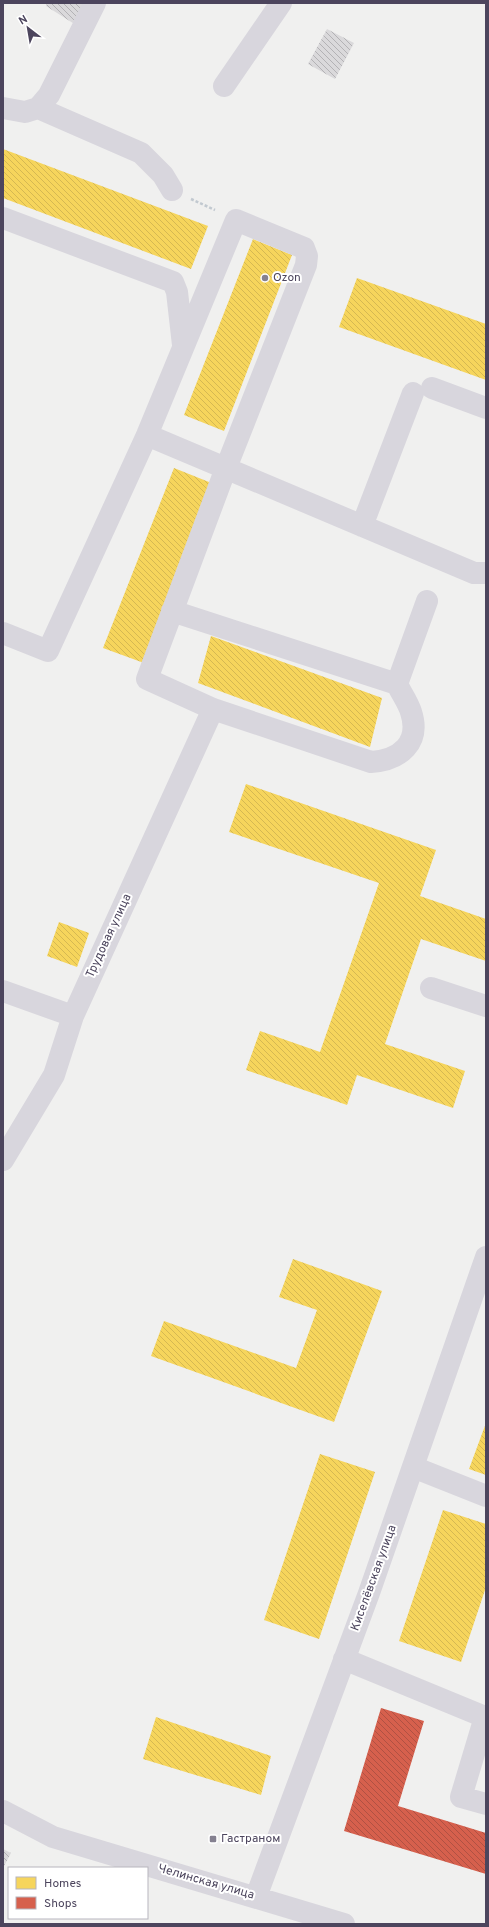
<svg xmlns="http://www.w3.org/2000/svg" width="489" height="1927" viewBox="0 0 489 1927" font-family="Overpass,sans-serif">
  <style>
    .homes { fill: url(#homes-back-hatch) }
    .shops { fill: url(#shops-back-hatch) }
    .building { fill: url(#building-back-hatch) }
    .lines { fill: none; stroke-linecap: round; stroke-linejoin: round }
    .path { stroke: #c2c9d0; stroke-width: 2.5; stroke-dasharray: 3 2; stroke-linecap: butt }
    .minor { stroke: #d8d6dd; stroke-width: 22 }
    .poi-dot { fill: #858190; stroke: #fff; stroke-width: 1.5 }
    .labels { text-anchor: middle; dominant-baseline: central; stroke-width: 4; stroke-linejoin: round; paint-order: stroke }
    .poi-label { font-size: 12px; fill: #4c455d; stroke: #fff; text-anchor: start }
    .street-label { font-size: 12px; fill: #4c455d; stroke: #fff }
  </style>
  <defs>
    <pattern id="homes-back-hatch" width="6" height="6" patternUnits="userSpaceOnUse"><rect width="6" height="6" fill="#f6d55c"/><path d="M-1 5l2 2M0 0l6 6M5-1l2 2" fill="none" stroke="#d5b852"/></pattern>
    <pattern id="shops-back-hatch" width="6" height="6" patternUnits="userSpaceOnUse"><rect width="6" height="6" fill="#d6604d"/><path d="M-1 5l2 2M0 0l6 6M5-1l2 2" fill="none" stroke="#b05143"/></pattern>
    <pattern id="building-back-hatch" width="6" height="6" patternUnits="userSpaceOnUse"><rect width="6" height="6" fill="#dad9db"/><path d="M-1 5l2 2M0 0l6 6M5-1l2 2" fill="none" stroke="#b3b2b5"/></pattern>
  </defs>
  <rect width="100%" height="100%" fill="#f0f0ef"/>
  <path class="homes" d="M3,149L208,226L191,269L3,198Z
    M253,239L292,255L224,431L184,415Z
    M357,278L486,324V380L339,327Z
    M174,468L214,484L144,663L103,648Z
    M211,636L382,698L370,747L198,683Z
    M246,784L436,850L420,896L486,919V961L421,939L385,1044L465,1071L453,1108L357,1075L347,1105L246,1070L260,1031L320,1052L379,883L229,832Z
    M59,922L89,933L77,967L47,956Z
    M293,1259L382,1291L334,1422L151,1356L164,1321L296,1368L317,1310L279,1297Z
    M486,1423V1475L469,1469Z
    M320,1454L375,1472L319,1639L264,1620Z
    M443,1510L486,1524V1587L461,1662L399,1641Z
    M156,1717L271,1756L261,1795L143,1759Z"/>
  <path class="shops" d="M381,1708L424,1721L398,1806L486,1833V1874L344,1831Z"/>
  <path class="building" d="M47,3H81L87,6L76,25L46,6Z
    M327,29L354,43L335,79L308,64Z
    M3,1849L11,1853L3,1868Z"/>
  <g class="lines">
    <path class="path" d="M191,199L215,210"/>
    <path class="minor" d="M224,86L281,3
      M3,108L25,112L38,108L141,153L163,175L172,190
      M38,108L49,95L95,3
      M3,218L173,282L177,292L183,345
      M432,388L486,408
      M147,435L474,573H486
      M362,526L413,393
      M172,611L397,684L427,601
      M3,633L48,651L147,435L236,220L304,248L307,256L306,265L226,468L147,679L213,709L371,762C400,760 421,743 411,712C408,702 401,693 397,684
      M431,988L486,1006
      M3,991L73,1016
      M3,1160L54,1075L73,1016L213,709
      M413,1467L486,1496
      M344,1659L485,1717L461,1797L486,1804
      M3,1811L53,1837L344,1924
      M256,1897L369,1593L486,1257"/>
  </g>
  <g class="poi-dot">
    <circle cx="265" cy="278" r="4"/>
    <rect x="209" y="1835" width="8" height="8" rx="2"/>
  </g>
  <g class="labels">
    <g class="poi-label">
      <text x="273" y="278">Ozon</text>
      <text x="221" y="1839">Гастраном</text>
    </g>
    <g class="street-label">
      <text transform="translate(109 936) rotate(-65)">Трудовая улица</text>
      <text transform="translate(374 1578) rotate(-70)">Киселёвская улица</text>
      <text transform="translate(206 1882) rotate(16)">Челинская улица</text>
    </g>
  </g>
  <rect width="489" height="1927" fill="none" stroke="#4c455d" stroke-width="8"/>
  <rect x="8" y="1867" width="140" height="52" fill="#ffffff" stroke="#b7b5be"/>
  <rect x="16" y="1877" width="20" height="12" fill="#f6d55c" stroke="#b7b5be"/>
  <text x="44" y="1887" font-size="12" fill="#4c455d">Homes</text>
  <rect x="16" y="1897" width="20" height="12" fill="#d6604d" stroke="#b7b5be"/>
  <text x="44" y="1907" font-size="12" fill="#4c455d">Shops</text>
  <g transform="translate(28 28) rotate(329)" stroke="#ffffff" stroke-width="3" paint-order="stroke">
  <path d="M0-3L7 15L0 10L-7 15Z" fill="#4c455d"/>
  <text y="-6" font-size="11" font-weight="bold" text-anchor="middle" fill="#4c455d">N</text>
  </g>
</svg>
